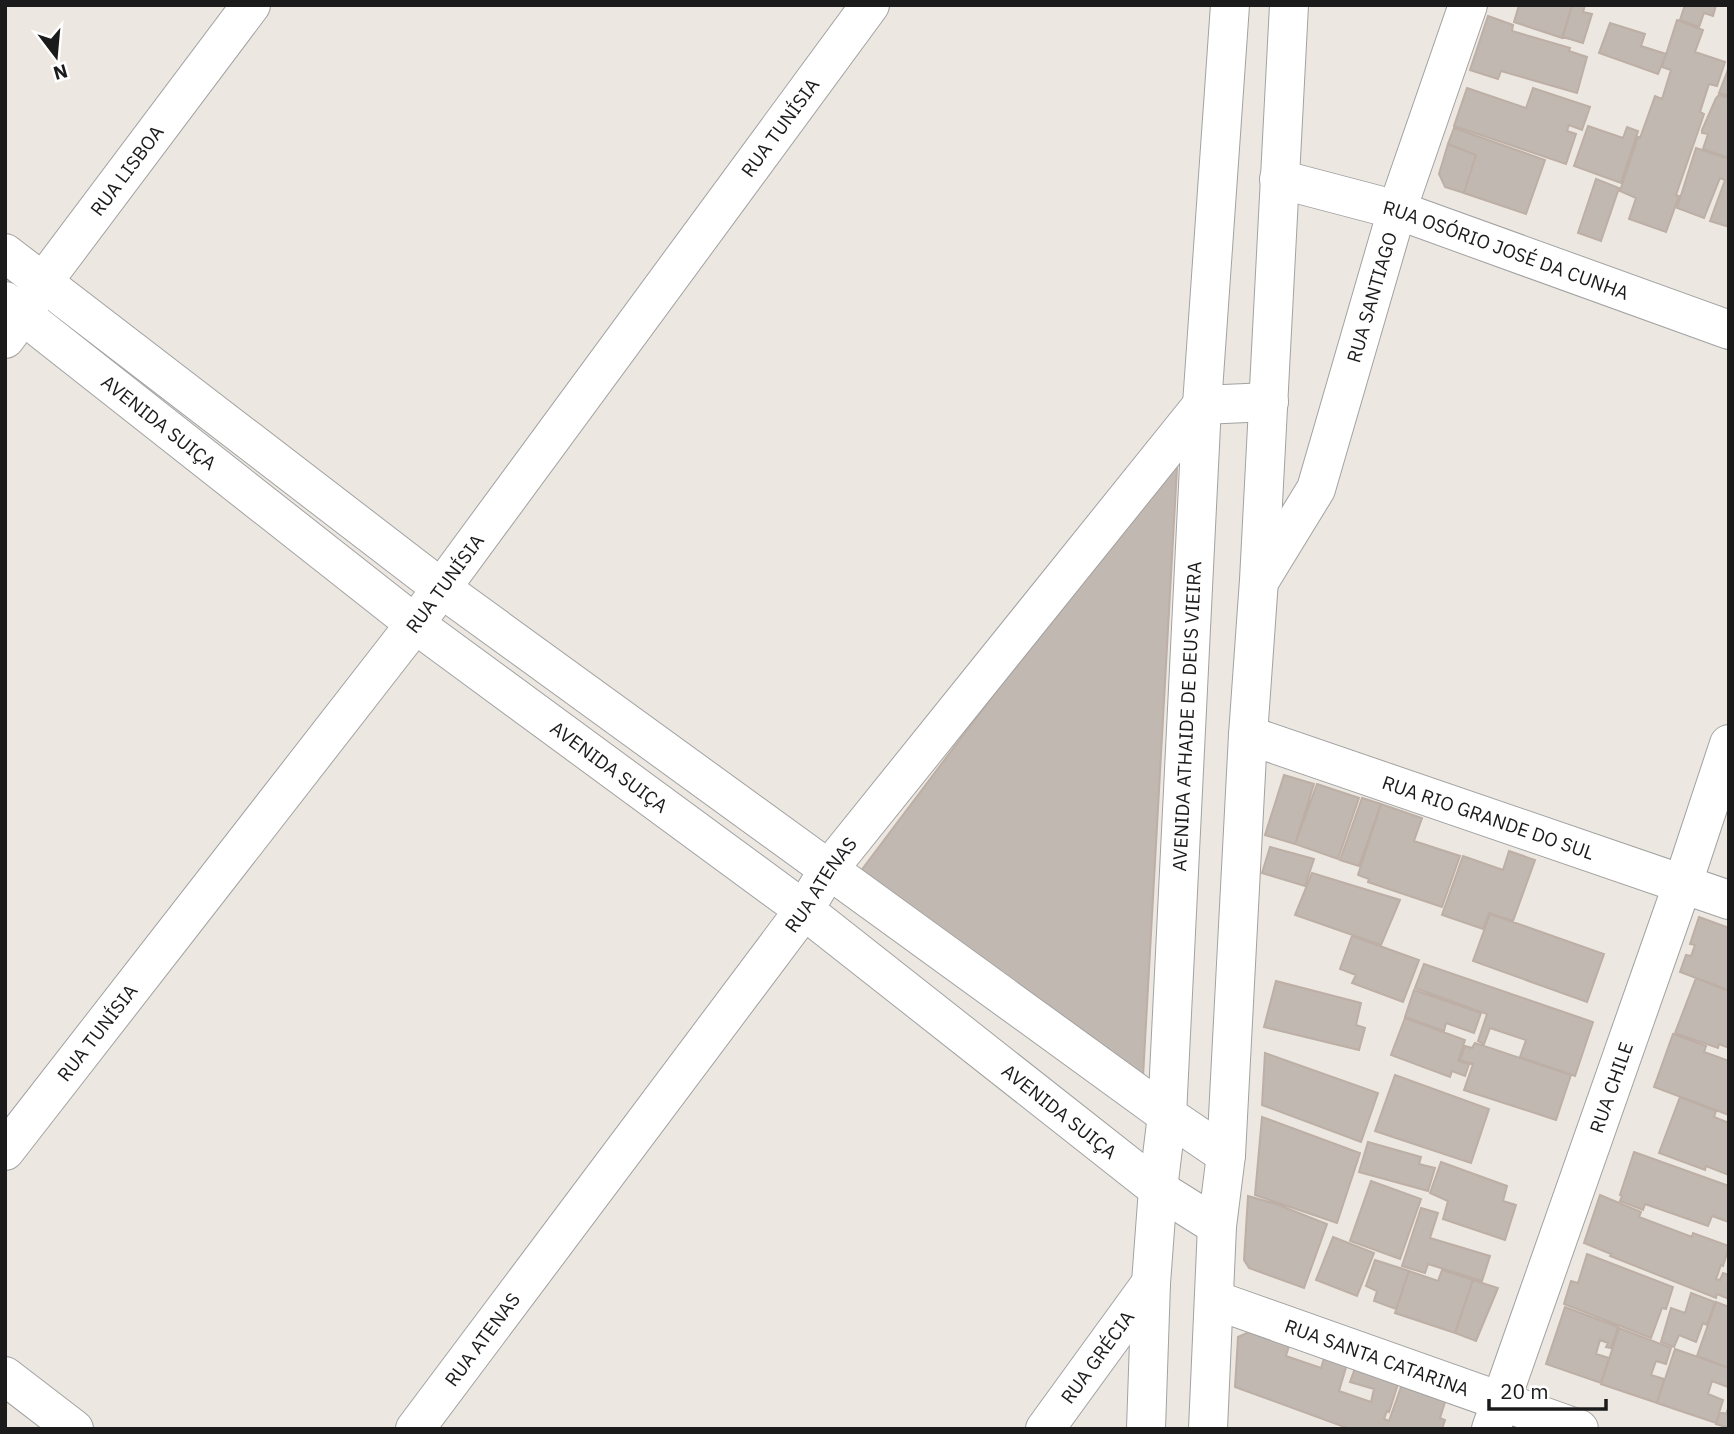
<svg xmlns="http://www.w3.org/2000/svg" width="1734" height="1434" viewBox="0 0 1734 1434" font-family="'IBM Plex Sans',sans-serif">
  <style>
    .building { fill: #c1b8b1; stroke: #bdafa5; stroke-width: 2 }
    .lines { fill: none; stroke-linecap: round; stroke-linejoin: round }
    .minor-casing { stroke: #a2a2a2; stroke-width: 40 }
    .minor { stroke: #fff; stroke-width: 38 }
    .labels { text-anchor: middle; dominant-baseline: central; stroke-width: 5; stroke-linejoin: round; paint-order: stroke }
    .street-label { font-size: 19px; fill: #1b1b1b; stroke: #fff }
  </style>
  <rect width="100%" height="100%" fill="#ece8e1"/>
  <path class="building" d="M1519,5H1572L1562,38L1514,22Z
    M1572,5H1585L1583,12L1592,14L1583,43L1563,37Z
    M1685,5H1716L1713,16L1704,13L1699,27L1680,20Z
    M1488,16L1513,25L1512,31L1570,48L1569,51L1587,57L1577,93L1501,71L1498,79L1470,70Z
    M1677,20L1703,30L1695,52L1725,62L1717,86L1709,84L1700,112L1704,114L1676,195L1679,196L1666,232L1629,219L1636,198L1620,191L1638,137L1640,138L1655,96L1662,99L1671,70L1662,67Z
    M1610,23L1645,34L1641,46L1666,54L1658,74L1599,53Z
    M1729,67V96L1719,93Z
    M1467,88L1526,108L1533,88L1590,107L1582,130L1569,125L1567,131L1576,134L1566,164L1454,126Z
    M1719,95L1729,98V158L1703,149L1708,134L1702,133V130L1716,98Z
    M1588,126L1623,138L1627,127L1638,131L1621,183L1574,166Z
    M1454,128L1545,160L1526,214L1464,193L1476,155L1448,144Z
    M1448,144L1476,155L1464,193L1445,187L1439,174Z
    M1696,148L1729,159V227L1710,221L1725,180L1720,178L1704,218L1677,208Z
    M1596,179L1619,188L1601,241L1578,233Z
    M1178,450L1142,1095L860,872Z
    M1284,775L1314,784L1295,844L1265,835Z
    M1317,784L1359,798L1338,859L1295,844Z
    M1362,798L1381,804L1359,866L1340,860Z
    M1381,804L1422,818L1414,841L1460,856L1442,907L1368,882L1369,879L1358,875Z
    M1270,847L1314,859L1305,886L1262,873Z
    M1509,851L1535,860L1513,921L1489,913L1483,929L1442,915L1463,856L1503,870Z
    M1312,873L1400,900L1381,945L1295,915Z
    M1490,914L1604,954L1587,1002L1473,961Z
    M1699,917L1729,928L1728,990L1680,972L1686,955L1691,956L1695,945L1690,944Z
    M1352,936L1419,960L1403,1002L1352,983L1356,975L1340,969Z
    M1424,964L1593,1022L1575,1076L1520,1057L1526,1040L1490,1028L1484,1044L1478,1041L1487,1014L1415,988Z
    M1696,978L1729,991V1048L1719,1044L1718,1048L1675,1033Z
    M1276,981L1361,1003L1356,1025L1365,1028L1359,1050L1264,1027Z
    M1414,990L1481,1013L1474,1033L1446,1023L1444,1031L1405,1017Z
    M1405,1018L1465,1040L1458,1061L1469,1064L1465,1076L1452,1071L1450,1077L1391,1055Z
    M1673,1034L1706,1046L1704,1052L1729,1061V1115L1654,1087Z
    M1475,1043L1571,1075L1556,1120L1464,1090L1473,1064L1460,1060L1465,1046L1472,1048Z
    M1265,1053L1378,1093L1361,1142L1262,1105Z
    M1395,1075L1489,1109L1471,1163L1375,1131Z
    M1680,1097L1716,1111L1714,1117L1729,1123V1175L1706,1166L1705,1170L1659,1153Z
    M1262,1117L1360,1153L1337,1223L1255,1195Z
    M1368,1142L1421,1157L1419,1164L1435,1168L1428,1191L1359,1172Z
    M1634,1152L1729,1186V1222L1712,1216L1708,1226L1645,1204L1643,1210L1620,1201L1622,1196L1620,1195Z
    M1441,1162L1507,1186L1503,1201L1516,1205L1505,1240L1443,1219L1448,1201L1430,1193Z
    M1371,1181L1421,1199L1400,1259L1350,1241Z
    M1600,1195L1641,1212L1639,1217L1692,1237L1693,1233L1729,1246L1723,1266L1721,1265L1716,1279L1720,1280L1723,1273L1729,1275V1299L1717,1294L1716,1298L1610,1256L1611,1254L1584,1243Z
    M1248,1196L1276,1204L1327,1224L1304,1288L1249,1268L1244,1260Z
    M1421,1208L1438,1213L1430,1238L1490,1256L1482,1281L1428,1264L1425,1273L1402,1266Z
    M1333,1237L1374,1253L1357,1296L1316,1280Z
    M1587,1254L1673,1287L1666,1309L1662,1308L1651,1338L1564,1304L1571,1281L1578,1283Z
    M1375,1260L1409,1271L1396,1309L1374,1301L1377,1291L1366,1286Z
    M1442,1270L1473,1280L1455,1333L1395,1313L1409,1271L1438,1281Z
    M1473,1280L1498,1288L1476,1341L1455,1333Z
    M1691,1293L1715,1302L1707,1325L1703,1323L1696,1342L1679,1335L1674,1347L1661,1342L1671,1308L1685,1313Z
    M1716,1302L1729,1307V1368L1697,1356Z
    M1565,1307L1618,1327L1611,1348L1606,1347L1608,1343L1600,1340L1596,1354L1609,1358L1601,1383L1546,1364Z
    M1619,1328L1671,1348L1666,1364L1656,1361L1651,1375L1664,1379L1657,1403L1601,1384Z
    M1249,1332L1289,1346L1286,1356L1321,1368L1325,1355L1347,1364L1339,1391L1371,1402L1374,1389L1350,1382L1355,1368L1398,1384L1389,1412L1387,1411L1384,1419L1389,1421L1402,1384L1446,1399L1440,1418L1445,1420L1442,1429H1350L1235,1387L1238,1337Z
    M1675,1349L1729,1368L1728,1387L1712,1381L1708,1394L1723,1400L1716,1423L1657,1403Z
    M1729,1406V1428L1716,1424L1720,1412L1726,1414Z"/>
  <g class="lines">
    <defs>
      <g id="minor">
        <path id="s1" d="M1279,179L1397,210L1729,330"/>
        <path d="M5,253L441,588L1167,1115L1226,1155"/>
        <path id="s2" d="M5,301L415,624L804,910L1158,1189L1217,1226"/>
        <path id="s3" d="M5,339L23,315L43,282L251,5"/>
        <path id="s4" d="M1262,577L1316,489L1397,210L1468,5"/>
        <path id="s5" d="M1248,735L1729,900"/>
        <path id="s6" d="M5,1151L415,624L870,5"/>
        <path id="s7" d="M1215,1300L1579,1429"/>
        <path d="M5,1376L74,1429"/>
        <path id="s8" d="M415,1429L804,910L828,870L1202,405L1269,402"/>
        <path id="s9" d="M1045,1429L1151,1283"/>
        <path id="s10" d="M1146,1429L1151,1283L1158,1189L1167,1115L1202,405L1230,5"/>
        <path d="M1208,1429L1217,1226L1226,1155L1248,735L1259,580L1289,5"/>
        <path id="s11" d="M1491,1429L1683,883L1729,744"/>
      </g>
    </defs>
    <use href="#minor" class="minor-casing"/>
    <use href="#minor" class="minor"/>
  </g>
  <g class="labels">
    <g class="street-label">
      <text stroke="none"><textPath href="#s6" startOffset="1284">RUA TUNÍSIA</textPath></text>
      <text stroke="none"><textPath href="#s3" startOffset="208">RUA LISBOA</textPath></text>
      <text stroke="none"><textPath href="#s1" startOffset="238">RUA OSÓRIO JOSÉ DA CUNHA</textPath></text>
      <text stroke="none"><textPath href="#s4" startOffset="303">RUA SANTIAGO</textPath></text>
      <text stroke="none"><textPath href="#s2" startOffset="196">AVENIDA SUIÇA</textPath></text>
      <text stroke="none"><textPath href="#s6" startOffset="718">RUA TUNÍSIA</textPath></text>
      <text stroke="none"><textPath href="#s10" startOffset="714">AVENIDA ATHAIDE DE DEUS VIEIRA</textPath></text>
      <text stroke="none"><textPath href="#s2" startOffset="763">AVENIDA SUIÇA</textPath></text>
      <text stroke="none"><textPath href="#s5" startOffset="254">RUA RIO GRANDE DO SUL</textPath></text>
      <text stroke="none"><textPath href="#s8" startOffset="679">RUA ATENAS</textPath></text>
      <text stroke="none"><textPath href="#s6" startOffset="150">RUA TUNÍSIA</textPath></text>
      <text stroke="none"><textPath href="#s11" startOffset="362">RUA CHILE</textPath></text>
      <text stroke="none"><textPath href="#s2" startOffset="1330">AVENIDA SUIÇA</textPath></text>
      <text stroke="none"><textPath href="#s8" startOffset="112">RUA ATENAS</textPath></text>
      <text stroke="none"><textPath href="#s9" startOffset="89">RUA GRÉCIA</textPath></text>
      <text stroke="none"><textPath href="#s7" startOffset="172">RUA SANTA CATARINA</textPath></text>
    </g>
  </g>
  <rect width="1734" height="1434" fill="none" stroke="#1b1b1b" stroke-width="14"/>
  <g transform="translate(56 56) rotate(164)" stroke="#ffffff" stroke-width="5" paint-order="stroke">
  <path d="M0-5L12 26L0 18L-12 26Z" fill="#1b1b1b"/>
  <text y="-10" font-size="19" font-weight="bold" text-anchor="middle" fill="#1b1b1b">N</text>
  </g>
  <path d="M1489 1399v10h117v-10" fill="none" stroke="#1b1b1b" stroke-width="3.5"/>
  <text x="1500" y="1399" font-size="21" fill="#1b1b1b" stroke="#ffffff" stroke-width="5" paint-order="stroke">20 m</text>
</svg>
